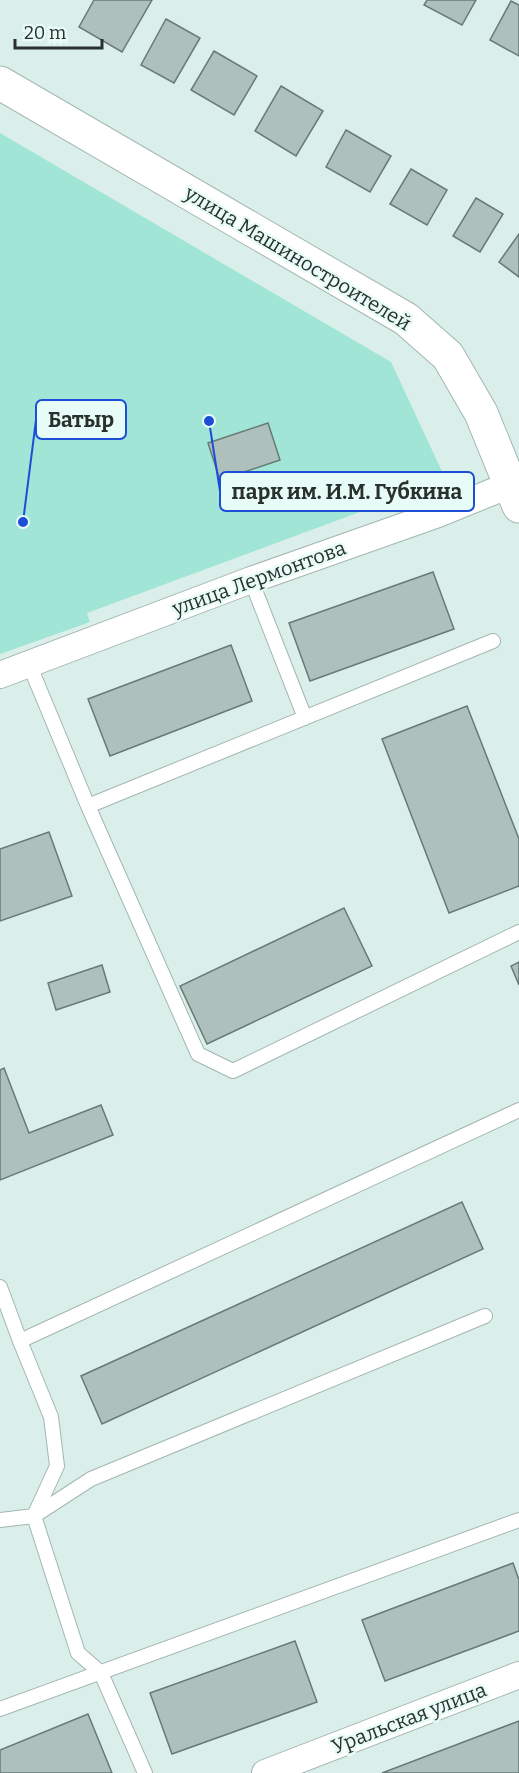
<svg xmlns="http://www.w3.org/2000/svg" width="519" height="1773" viewBox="0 0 519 1773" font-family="Bitter,serif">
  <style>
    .green { fill: #a0e5d5 }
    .building { fill: #adc0bb; stroke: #687a75; stroke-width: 1.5 }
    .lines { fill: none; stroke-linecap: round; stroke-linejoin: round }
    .service-casing { stroke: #a3b6b1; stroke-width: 16 }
    .minor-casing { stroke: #a3b6b1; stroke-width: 28 }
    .tertiary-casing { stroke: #a3b6b1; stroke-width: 35 }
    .service { stroke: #fff; stroke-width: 14 }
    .minor { stroke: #fff; stroke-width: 26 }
    .tertiary { stroke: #fff; stroke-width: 33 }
    .labels { text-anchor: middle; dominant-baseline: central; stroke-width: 5; stroke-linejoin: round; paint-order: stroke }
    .street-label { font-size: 20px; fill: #29302e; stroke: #e8fcf7 }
    .leader { fill: none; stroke: #1d4ed8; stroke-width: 2 }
    .callout-dot { fill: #1d4ed8; stroke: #e8fcf7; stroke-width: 2 }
    .callout { fill: #e8fcf7; stroke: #1d4ed8; stroke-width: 2 }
    .callout-label { font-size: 21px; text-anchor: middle; font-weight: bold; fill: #29302e }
  </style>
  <rect width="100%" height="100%" fill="#dbefea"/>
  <path class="green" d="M0,133L391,362L446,480L87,613L90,622L0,654Z"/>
  <path class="building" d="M94,0H152L122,52L79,27Z
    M427,0H476L462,25L424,5Z
    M511,1L519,5V56L490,40Z
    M166,19L200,38L174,83L141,65Z
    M214,51L257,76L234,115L191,90Z
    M281,86L323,111L296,156L255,131Z
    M346,130L391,156L370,192L326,167Z
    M411,169L447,190L427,225L390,204Z
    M476,198L503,214L480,252L453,236Z
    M519,234V277L499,262Z
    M268,423L280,460L220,480L208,443Z
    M433,572L454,629L310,681L289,623Z
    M231,645L252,701L110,756L88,699Z
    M467,706L519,839V886L449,913L382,739Z
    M49,832L72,896L0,921V849Z
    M344,908L372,966L207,1044L180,986Z
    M519,962V985L511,966Z
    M102,965L110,992L56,1010L48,983Z
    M4,1068L29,1133L101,1105L113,1135L0,1180V1070Z
    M462,1202L483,1249L102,1424L81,1376Z
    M513,1563L519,1580V1631L385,1681L362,1620Z
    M295,1641L317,1702L172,1754L150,1693Z
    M88,1714L112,1773H0V1750Z
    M519,1721V1773H382Z"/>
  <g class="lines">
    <defs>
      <path id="service" d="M251,580L305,718
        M493,641L88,806L198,1054L233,1071L519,932
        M29,664L88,806
        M0,1287L20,1341L519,1110
        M20,1341L51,1417L57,1466L34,1516L78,1653L101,1673L145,1773
        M0,1520L34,1516L91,1479L485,1316
        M0,1709L519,1520"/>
      <path id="minor" d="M0,675L251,580L438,514L519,481
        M265,1773L519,1675"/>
      <path id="tertiary" d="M0,83L406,319L448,356L481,413L519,506"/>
    </defs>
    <use href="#service" class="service-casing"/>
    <use href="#minor" class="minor-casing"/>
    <use href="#tertiary" class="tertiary-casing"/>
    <use href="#service" class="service"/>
    <use href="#minor" class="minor"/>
    <use href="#tertiary" class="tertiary"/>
  </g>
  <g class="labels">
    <g class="street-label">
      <text transform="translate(298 258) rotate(31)">улица Машиностроителей</text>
      <text transform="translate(259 578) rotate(-20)">улица Лермонтова</text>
      <text transform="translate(409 1718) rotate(-21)">Уральская улица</text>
    </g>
  </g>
  <path class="leader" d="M23 522L36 420M209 421L220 491"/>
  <g class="callout-dot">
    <circle cx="23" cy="522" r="6"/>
    <circle cx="209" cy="421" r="6"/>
  </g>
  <g class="callout">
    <rect x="36" y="400" width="90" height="39" rx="6"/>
    <rect x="220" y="472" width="254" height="39" rx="6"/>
  </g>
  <g class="callout-label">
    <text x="81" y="427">Батыр</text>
    <text x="347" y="499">парк им. И.М. Губкина</text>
  </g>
  <path d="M15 39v9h87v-9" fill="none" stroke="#29302e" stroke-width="3"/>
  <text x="24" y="39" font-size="18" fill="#29302e" stroke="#e8fcf7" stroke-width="4.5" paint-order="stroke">20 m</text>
</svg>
